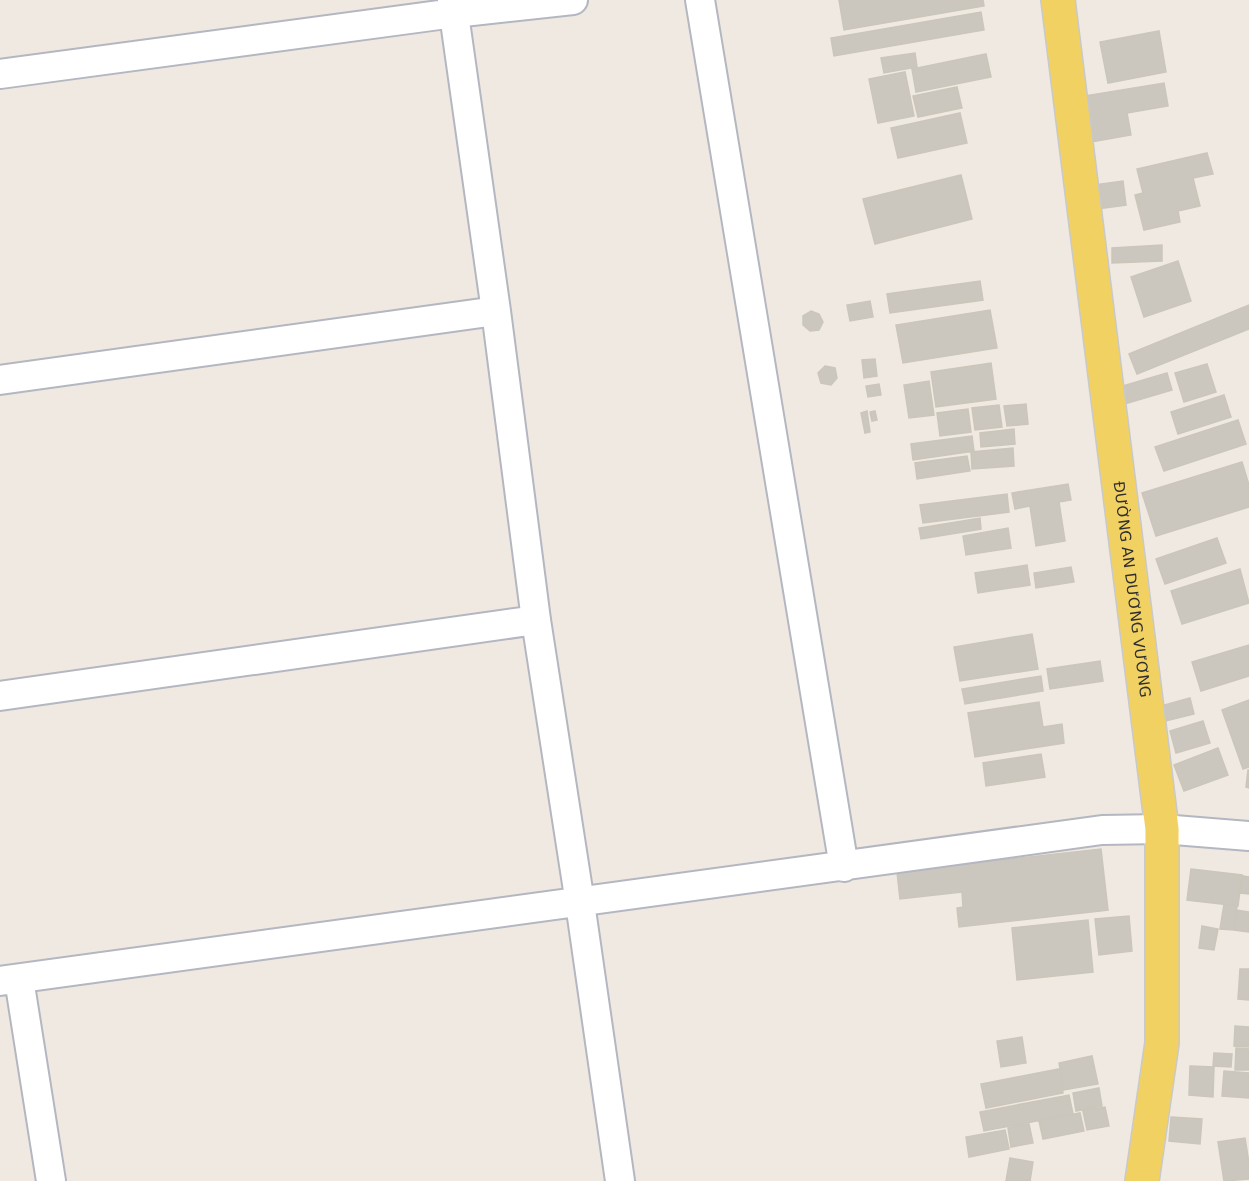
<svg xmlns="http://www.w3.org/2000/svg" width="1249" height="1181" viewBox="0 0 1249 1181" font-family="'DejaVu Sans',sans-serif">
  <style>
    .building { fill: #cbc7bf; stroke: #cbc5ba; stroke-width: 1.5 }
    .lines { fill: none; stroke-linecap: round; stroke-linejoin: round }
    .minor-casing { stroke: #b4b7c1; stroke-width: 32 }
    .major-casing { stroke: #c9c9c9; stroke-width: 36 }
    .minor { stroke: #fff; stroke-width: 28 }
    .major { stroke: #f2d163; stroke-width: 33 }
    .labels { text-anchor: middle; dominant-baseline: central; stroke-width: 6; stroke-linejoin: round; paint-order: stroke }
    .street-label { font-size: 15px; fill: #2e2e2e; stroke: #fff }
  </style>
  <rect width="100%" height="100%" fill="#efe9e1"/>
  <path class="building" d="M839,0H983L984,6L844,30Z
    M981,12L984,30L834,56L831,38Z
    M1159,31L1166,72L1108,83L1100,42Z
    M915,53L917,67L884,73L881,58Z
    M986,54L991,77L916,92L912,69Z
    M905,72L914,116L878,123L869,79Z
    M1164,83L1168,106L1127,113L1131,135L1086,143L1078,97Z
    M957,87L962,108L918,117L913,96Z
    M960,113L967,143L898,158L891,128Z
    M1207,153L1213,174L1193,178L1200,206L1178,211L1180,222L1144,230L1135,195L1143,193L1137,169Z
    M961,175L972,219L875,244L863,199Z
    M1123,181L1126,205L1090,210L1087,186Z
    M1162,245V261L1112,263V248Z
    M1178,261L1191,301L1144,317L1131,277Z
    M980,281L983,300L890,313L887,294Z
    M870,301L873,317L850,321L847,305Z
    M1249,305V329L1137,374L1129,354Z
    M990,310L997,348L903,363L896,325Z
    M811,311L819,314L823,322L819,330L810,331L803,325V316Z
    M875,359L877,376L864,378L862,360Z
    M991,363L996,399L936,407L931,372Z
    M1207,364L1216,392L1184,402L1175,373Z
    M825,366L835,368L837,378L831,385L821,383L818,373Z
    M1167,373L1172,390L1121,405L1116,388Z
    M929,381L934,415L909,418L904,385Z
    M879,384L881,395L868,397L866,386Z
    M1224,395L1231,417L1178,434L1171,412Z
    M1026,404L1028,424L1007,426L1004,406Z
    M999,405L1002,427L975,430L972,408Z
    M968,409L971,432L940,436L937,413Z
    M867,411L870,432L865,433L861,413Z
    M875,411L877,420L872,421L870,412Z
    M1238,420L1246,444L1164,471L1155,447Z
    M1014,429L1015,444L981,447L980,433Z
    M972,436L974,451L913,460L911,444Z
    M1013,448L1014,466L972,469L971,452Z
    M967,456L970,471L917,479L915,463Z
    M1242,462L1249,485V507L1156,536L1142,493Z
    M1068,484L1071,500L1059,502L1065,541L1036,546L1030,506L1015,509L1012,493Z
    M1007,494L1009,512L923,523L920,505Z
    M980,518L981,529L921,539L919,528Z
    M1008,528L1011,548L966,555L963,536Z
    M1217,538L1226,563L1165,584L1156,559Z
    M1027,565L1030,585L978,593L975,573Z
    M1071,567L1074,582L1036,588L1034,573Z
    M1240,569L1249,603L1182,624L1171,591Z
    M1032,634L1038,669L960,681L954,647Z
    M1249,645V676L1201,691L1192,662Z
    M1100,661L1103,681L1050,689L1047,669Z
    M1041,676L1043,691L965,704L962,689Z
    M1190,698L1194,714L1165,721L1161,706Z
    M1249,700V767L1243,769L1222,710Z
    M1039,702L1043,727L1062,724L1064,743L975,757L968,713Z
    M1203,721L1210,743L1176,753L1170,731Z
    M1218,748L1228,775L1184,791L1174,765Z
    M1041,754L1045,777L986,786L983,763Z
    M1248,770H1249V788L1246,787Z
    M1101,849L1108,910L959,927L957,908L963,907L962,892L900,899L897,872Z
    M1191,869L1242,875L1238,906L1187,900Z
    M1243,876L1249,877V894L1241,893Z
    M1224,904L1237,906L1234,930L1220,929Z
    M1236,910L1249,912V932L1234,930Z
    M1129,916L1132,951L1099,955L1095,919Z
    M1088,920L1093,972L1017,980L1012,928Z
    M1202,926L1218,929L1214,950L1199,948Z
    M1240,969H1249V1000L1238,999Z
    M1235,1026L1249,1027V1047L1234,1046Z
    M1022,1037L1026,1063L1001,1067L997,1041Z
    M1236,1048L1249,1049V1070H1235Z
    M1214,1053L1232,1054L1231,1067L1213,1066Z
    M1092,1056L1098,1084L1064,1090L1059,1063Z
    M1190,1066L1214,1067L1213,1097L1189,1095Z
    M1059,1069L1063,1093L986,1108L981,1084Z
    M1224,1071L1249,1073V1098L1222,1096Z
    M1099,1088L1102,1106L1076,1111L1073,1093Z
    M1069,1095L1073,1114L984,1131L980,1112Z
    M1105,1107L1109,1126L1087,1130L1083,1111Z
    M1080,1113L1084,1131L1043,1139L1039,1121Z
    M1171,1117L1202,1119L1200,1144L1169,1141Z
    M1029,1124L1033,1143L1011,1147L1008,1128Z
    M1005,1130L1009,1149L969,1157L966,1137Z
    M1245,1138L1249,1163V1179L1224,1181L1218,1142Z
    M1010,1158L1033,1162L1030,1181H1006Z"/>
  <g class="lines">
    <defs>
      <path id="minor" d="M452,0L496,311L536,620L580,903L620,1181
        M700,0L844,867
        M0,74L454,13L573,0
        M0,380L496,311
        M0,696L536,620
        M19,979L51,1181
        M0,981L1102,830L1162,829L1249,836"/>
      <g id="major">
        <path id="s1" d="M1058,0L1162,829V1043L1142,1181"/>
      </g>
    </defs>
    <use href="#minor" class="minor-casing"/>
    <use href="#major" class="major-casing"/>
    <use href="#minor" class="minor"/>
    <use href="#major" class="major"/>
  </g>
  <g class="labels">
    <g class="street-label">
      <text stroke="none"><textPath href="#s1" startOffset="594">ĐƯỜNG AN DƯƠNG VƯƠNG</textPath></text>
    </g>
  </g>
</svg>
